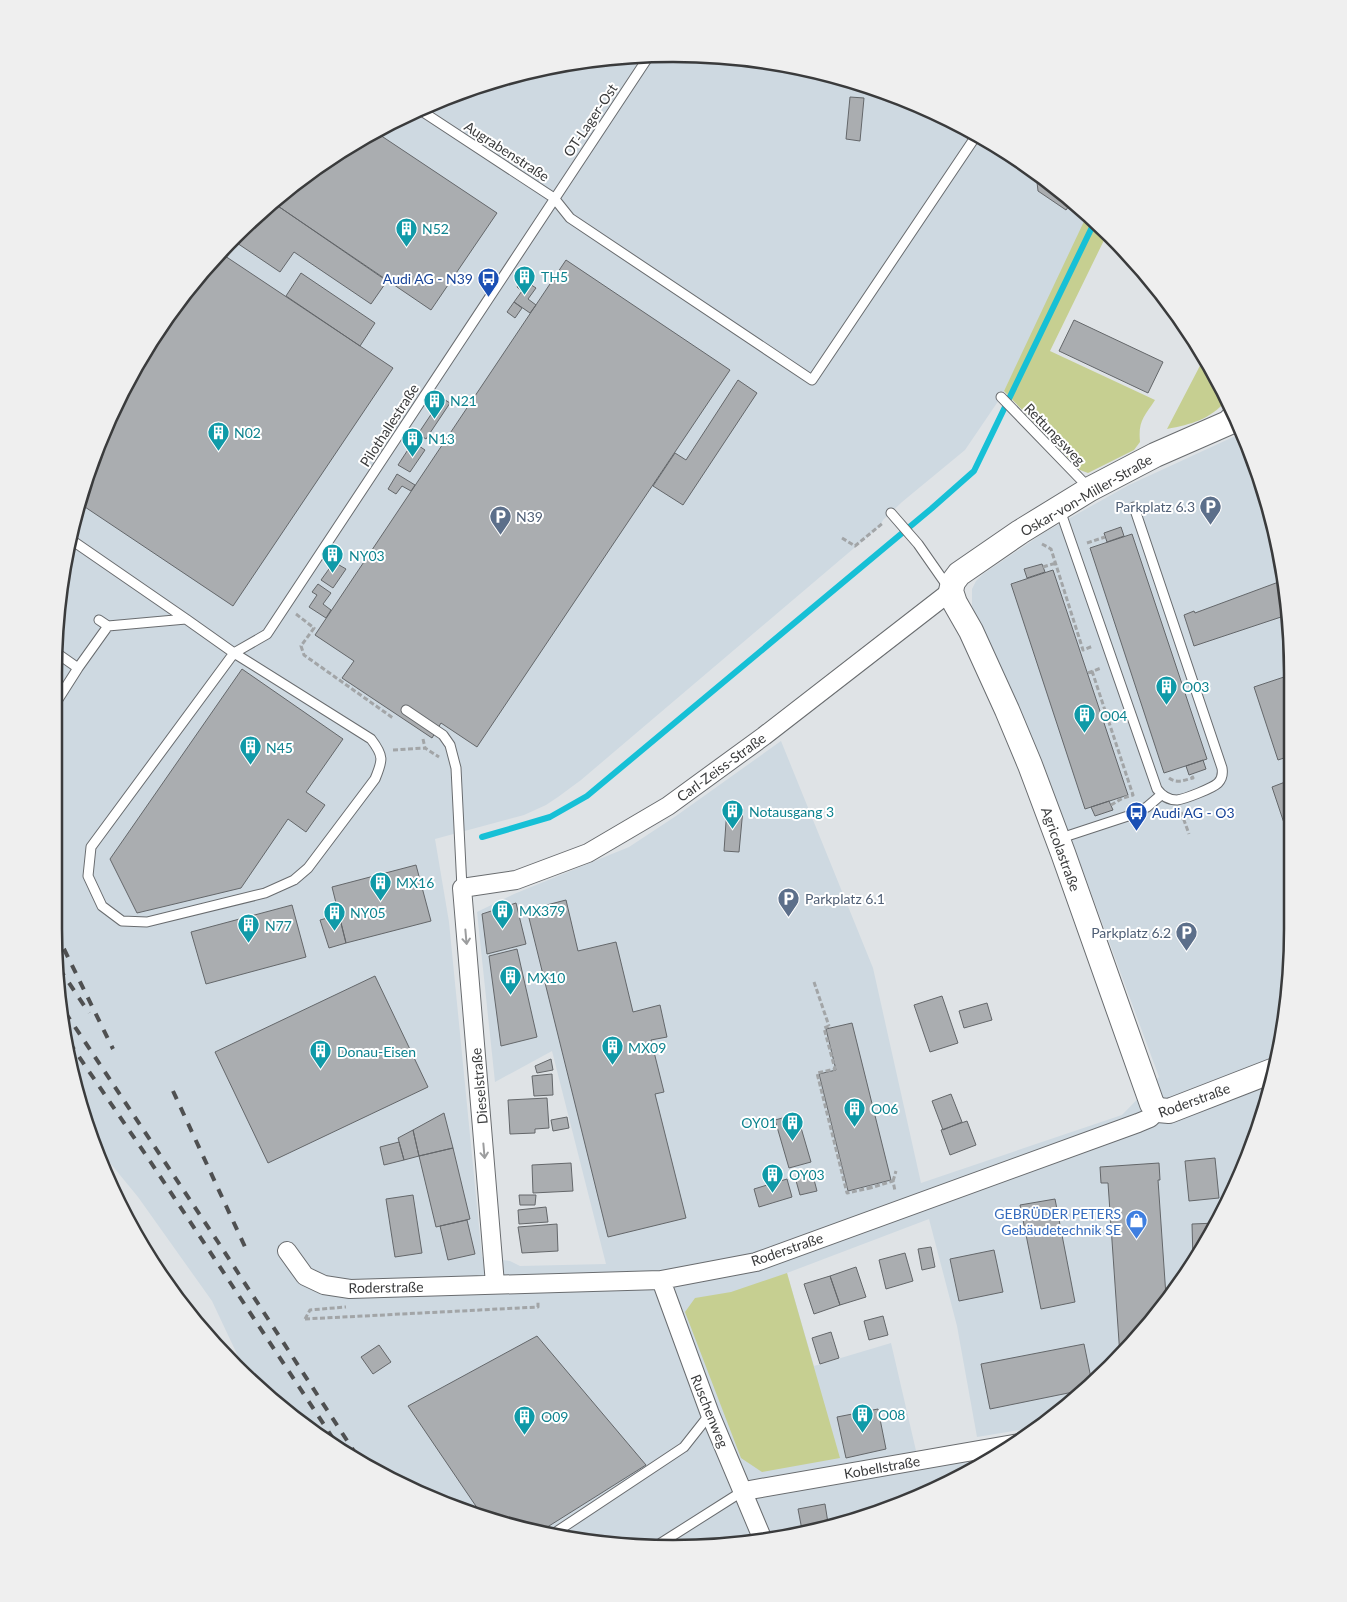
<svg xmlns="http://www.w3.org/2000/svg" width="1347" height="1602" viewBox="0 0 1347 1602" font-family="Lato,sans-serif">
  <style>
    .built { fill: #ced9e1 }
    .green { fill: #c6cf91 }
    .lines { fill: none; stroke-linecap: round; stroke-linejoin: round }
    .stream { stroke: #16c0d6; stroke-width: 6 }
    .building { fill: #aaadb0; stroke: #64676a }
    .lane-casing { stroke: #696c6f; stroke-width: 11 }
    .street-casing { stroke: #696c6f; stroke-width: 20 }
    .secondary-casing { stroke: #696c6f; stroke-width: 26 }
    .path { stroke: #a2a5a7; stroke-width: 3; stroke-dasharray: 5 2.5; stroke-linecap: butt }
    .lane { stroke: #fff; stroke-width: 9 }
    .street { stroke: #fff; stroke-width: 18 }
    .secondary { stroke: #fff; stroke-width: 24 }
    .rail { stroke: #4f5051; stroke-width: 4; stroke-dasharray: 9 9; stroke-linecap: butt }
    .oneway { stroke: #9c9d9e }
    .labels { text-anchor: middle; dominant-baseline: central; stroke-width: 4; stroke-linejoin: round; paint-order: stroke }
    .street-label { font-size: 14px; fill: #3a3b3c; stroke: #fff }
    .culture-label { font-size: 14px; fill: #0d838f; stroke: #fff; text-anchor: start }
    .transit-label { font-size: 14px; fill: #164399; stroke: #fff; text-anchor: end }
    .service-label { font-size: 14px; fill: #4e5e75; stroke: #fff; text-anchor: end }
    .shop-label { font-size: 14px; fill: #366cbe; stroke: #fff; text-anchor: end }
    .rim { fill: none; stroke: #3a3b3c; stroke-width: 2.5 }
  </style>
  <rect width="100%" height="100%" fill="#dfe3e6"/>
  <path class="built" d="M674,54L795,66L911,101L1018,158L1090,217L1001,397L965,450L902,502L883,520L880,526L581,780L558,797L546,805L524,815L435,839L449,922L482,1257L510,1261L520,1266L606,1264L552,1051L495,1082L477,912L514,894L629,847L676,816L781,741L873,968L921,1183L1122,1115L1159,1077L1042,760L1009,686L975,615L972,606V589L976,581L983,574L1045,532L1129,485L1244,432L1281,552L1293,673L1292,969L1260,1127L1210,1239L1112,1367L1038,1427L977,1437L957,1326L929,1219L787,1273L814,1366L891,1343L920,1468L999,1454L910,1501L754,1543H593L474,1515L329,1444L244,1369L212,1301L138,1197L97,1147L75,1089L54,929L59,593L75,513L118,400L182,296L265,208L329,158L437,101L553,66Z"/>
  <path class="green" d="M1087,215L1108,232L1050,351L1155,400C1144,417 1138,421 1140,442L1134,450L1088,473L1080,470L1004,391Z
    M1204,358L1227,400C1209,420 1192,424 1167,429Z
    M787,1273L840,1458L762,1472L741,1458L685,1312L695,1298L731,1292Z"/>
  <g class="lines">
    <path class="stream" d="M482,837L550,817L587,796L931,509L974,471L1095,221"/>
  </g>
  <path class="building" d="M850,97L864,98L860,141L846,139Z
    M377,133L497,213L431,310L272,202L329,158Z
    M1036,173L1072,202L1066,210L1038,191Z
    M272,202L387,281L371,304L294,252L280,272L234,241Z
    M222,254L393,368L233,606L79,503L118,400L182,296Z
    M566,260L730,370L477,747L441,723L432,738L342,678L354,661L315,635Z
    M301,273L375,323L360,346L286,296Z
    M522,279L536,288L528,299L536,305L530,313L514,302L522,291L517,287Z
    M514,302L522,308L515,318L507,312Z
    M1074,320L1163,362L1148,393L1059,351Z
    M738,380L757,393L683,505L653,486L675,453L686,460Z
    M442,398L450,403L426,439L418,434Z
    M413,442L425,450L410,472L398,465Z
    M397,474L415,485L411,491L402,486L396,494L388,489Z
    M1121,527L1124,536L1107,542L1104,533Z
    M1132,534L1207,759L1164,773L1090,548Z
    M334,562L346,569L333,588L321,580Z
    M1042,564L1045,572L1027,578L1024,569Z
    M1053,570L1128,795L1085,809L1011,584Z
    M1284,580L1287,615L1194,646L1184,615L1194,611L1195,613Z
    M318,584L331,593L323,604L331,610L326,618L309,607L317,595L312,592Z
    M242,669L343,739L306,792L325,805L306,832L288,819L241,888L137,913L110,859Z
    M1293,674V755L1278,760L1254,687Z
    M1203,760L1206,769L1189,775L1186,766Z
    M1293,779L1292,847L1272,787Z
    M1109,801L1113,810L1095,816L1091,807Z
    M727,808L743,809L739,852L724,851Z
    M416,865L431,921L346,943L332,887Z
    M566,900L578,951L616,942L633,1012L660,1005L667,1037L651,1040L664,1092L655,1094L686,1218L608,1237L527,910Z
    M516,903L526,944L487,954L482,914Z
    M292,905L306,957L206,984L191,932Z
    M339,915L346,943L329,948L320,920Z
    M517,949L537,1037L501,1046L489,956Z
    M375,976L428,1087L268,1163L215,1052Z
    M942,996L958,1043L930,1052L914,1005Z
    M987,1003L992,1020L964,1028L959,1011Z
    M852,1023L891,1180L848,1191L819,1074L836,1070L826,1029Z
    M551,1059L553,1070L537,1073L535,1066Z
    M552,1074L553,1095L534,1096L532,1076Z
    M951,1094L962,1122L943,1130L932,1101Z
    M547,1098L549,1128L535,1129V1133L510,1134L508,1100Z
    M444,1113L453,1148L419,1156L413,1130Z
    M797,1114L811,1162L789,1168L775,1120Z
    M567,1117L569,1128L553,1131L551,1120Z
    M967,1121L976,1145L950,1155L941,1130Z
    M413,1130L419,1156L404,1160L398,1138Z
    M399,1142L404,1160L384,1165L380,1147Z
    M453,1148L470,1219L436,1227L419,1156Z
    M1241,1156H1248L1241,1169Z
    M1215,1158L1219,1198L1189,1201L1185,1161Z
    M571,1163L573,1191L533,1193L532,1165Z
    M1159,1163L1160,1180H1158L1166,1296L1120,1356L1108,1183H1101L1100,1167Z
    M812,1172L817,1191L800,1195L795,1177Z
    M787,1179L792,1197L759,1207L754,1189Z
    M413,1195L422,1253L395,1257L386,1199Z
    M519,1195H536L535,1205H520Z
    M1055,1199L1075,1302L1041,1309L1020,1205Z
    M546,1207L548,1222L519,1224L518,1210Z
    M467,1220L475,1254L448,1260L440,1226Z
    M1217,1223L1210,1239L1193,1260L1192,1224Z
    M557,1224L558,1251L522,1253L518,1227Z
    M931,1247L935,1267L922,1270L918,1249Z
    M994,1250L1003,1292L959,1301L950,1259Z
    M905,1253L913,1281L886,1289L879,1260Z
    M856,1267L866,1297L840,1305L830,1276Z
    M830,1276L840,1305L814,1314L804,1284Z
    M883,1316L888,1335L869,1340L864,1321Z
    M831,1332L839,1358L820,1364L812,1338Z
    M537,1336L646,1465L541,1531L484,1518L408,1406Z
    M1084,1344L1092,1383L1083,1390L990,1409L981,1364Z
    M379,1345L391,1362L373,1374L361,1357Z
    M878,1409L886,1449L846,1458L837,1417Z
    M930,1491L912,1500L911,1494Z
    M825,1504L828,1523L802,1530L798,1509Z"/>
  <g class="lines">
    <defs>
      <path id="lane" d="M420,110L554,198L570,218L812,380L976,136
        M1001,397L1090,489
        M1060,510L1157,789C1162,796 1168,800 1177,800C1185,799 1213,788 1218,783C1222,779 1223,774 1222,768L1134,507
        M891,513L918,544L948,587
        M70,539L186,619
        M99,620L108,626
        M58,654L78,668L108,626L186,619L234,653L371,739C384,756 383,760 375,779L308,868L294,880L265,893L147,922L122,921L102,906L88,876L91,847L234,653L267,634L649,56
        M57,701L78,668
        M406,710L443,735L450,745L456,768L462,888
        M1058,839L1131,815L1147,807L1161,795
        M553,1534L684,1447L710,1414
        M661,1543L743,1491"/>
      <path id="street" d="M287,1251L305,1276L324,1285L350,1289L661,1280L756,1262L1138,1123L1150,1118L1158,1110
        M661,1280L710,1414L763,1540
        M495,1284L462,888L516,880L588,853L668,806L764,736L951,591
        M744,1491L1019,1443"/>
      <path id="secondary" d="M1235,416L1228,423L1155,455L1090,489L1020,532L959,574L953,582L951,591L955,603L971,631L1007,710L1030,765L1063,853L1152,1104L1158,1110L1169,1111L1272,1071"/>
    </defs>
    <use href="#lane" class="lane-casing"/>
    <use href="#street" class="street-casing"/>
    <use href="#secondary" class="secondary-casing"/>
    <path class="path" d="M842,538L855,546L883,523
      M1087,543L1105,537
      M1042,544L1051,549L1083,650L1093,646
      M1043,567L1056,563
      M296,614L314,628L301,646L304,655L393,718
      M1092,671L1133,795L1123,798L1111,805
      M1088,673L1101,668
      M423,739L425,748
      M393,750L425,748L439,757
      M1169,778C1177,784 1184,780 1193,778L1191,774
      M1181,812L1189,834
      M814,982L829,1026
      M829,1026L824,1028L835,1069L817,1073L847,1193L870,1188
      M893,1181L896,1171
      M869,1186L870,1188L893,1181L895,1191
      M305,1319L538,1307V1301
      M305,1319L310,1310L346,1307"/>
    <use href="#lane" class="lane"/>
    <use href="#street" class="street"/>
    <use href="#secondary" class="secondary"/>
    <path class="rail" d="M54,934L64,949L113,1049
      M59,968L89,1013
      M65,1012L218,1242L359,1459
      M69,1042L152,1164L340,1449
      M173,1091L246,1249"/>
  </g>
  <defs><path id="oneway-shaft" d="M-6 0H5M1.5-3L5.5 0L1.5 3" fill="none" stroke-width="1.6" stroke-linecap="round" stroke-linejoin="round" transform="scale(1.25)"/></defs>
  <g class="oneway">
    <use href="#oneway-shaft" transform="translate(466 937) rotate(85)"/>
    <use href="#oneway-shaft" transform="translate(484 1151) rotate(85)"/>
  </g>
  <defs>
    <symbol id="building-pin" viewBox="-11 -11 22 30"><path d="M0 17L-7.5 6A9.5 9.5 0 1 1 7.5 6Z" fill="#0f9aa8" stroke="#fff"/><path d="M-4-6H4V6H1V3H-1V6H-4ZM-2.5-4.3h1.7v1.8h-1.7ZM.8-4.3h1.7v1.8H.8ZM-2.5-1h1.7V.8h-1.7ZM.8-1h1.7V.8H.8Z" fill="#fff"/></symbol>
    <symbol id="bus-pin" viewBox="-11 -11 22 30"><path d="M0 17L-7.5 6A9.5 9.5 0 1 1 7.5 6Z" fill="#1a4fb4" stroke="#fff"/><path d="M-5-6H5V4H4V6H2V4H-2V6H-4V4H-5ZM-3.5-4V0h7V-4ZM-3.5 1.2v1.5H-2V1.2ZM2 1.2v1.5H3.5V1.2Z" fill="#fff"/></symbol>
    <symbol id="parking-pin" viewBox="-11 -11 22 30"><path d="M0 17L-7.5 6A9.5 9.5 0 1 1 7.5 6Z" fill="#5c6f8a" stroke="#fff"/><path d="M-3.5-5.5H1a3.5 3.5 0 0 1 0 7H-1V5.5H-3.5ZM-1-3.4V-.6H.8a1.4 1.4 0 0 0 0-2.8Z" fill="#fff"/></symbol>
    <symbol id="shop-pin" viewBox="-11 -11 22 30"><path d="M0 17L-7.5 6A9.5 9.5 0 1 1 7.5 6Z" fill="#3f7fe0" stroke="#fff"/><path d="M-5-2.5h2.3a2.7 3.5 0 0 1 5.4 0H5L5.5 6h-11ZM-1.5-2.5h3a1.5 2.3 0 0 0-3 0Z" fill="#fff"/></symbol>
  </defs>
  <g fill-rule="evenodd">
    <use href="#building-pin" x="394" y="216" width="25" height="34"/>
    <use href="#building-pin" x="512" y="264" width="25" height="34"/>
    <use href="#bus-pin" x="476" y="266" width="25" height="34"/>
    <use href="#building-pin" x="422" y="388" width="25" height="34"/>
    <use href="#building-pin" x="206" y="420" width="25" height="34"/>
    <use href="#building-pin" x="400" y="426" width="25" height="34"/>
    <use href="#parking-pin" x="1198" y="494" width="25" height="34"/>
    <use href="#parking-pin" x="488" y="504" width="25" height="34"/>
    <use href="#building-pin" x="320" y="542" width="25" height="34"/>
    <use href="#building-pin" x="1154" y="674" width="25" height="34"/>
    <use href="#building-pin" x="1072" y="702" width="25" height="34"/>
    <use href="#building-pin" x="238" y="734" width="25" height="34"/>
    <use href="#building-pin" x="720" y="798" width="25" height="34"/>
    <use href="#bus-pin" x="1124" y="800" width="25" height="34"/>
    <use href="#building-pin" x="368" y="870" width="25" height="34"/>
    <use href="#parking-pin" x="776" y="886" width="25" height="34"/>
    <use href="#building-pin" x="490" y="898" width="25" height="34"/>
    <use href="#building-pin" x="322" y="900" width="25" height="34"/>
    <use href="#building-pin" x="236" y="912" width="25" height="34"/>
    <use href="#parking-pin" x="1174" y="920" width="25" height="34"/>
    <use href="#building-pin" x="498" y="964" width="25" height="34"/>
    <use href="#building-pin" x="600" y="1034" width="25" height="34"/>
    <use href="#building-pin" x="308" y="1038" width="25" height="34"/>
    <use href="#building-pin" x="842" y="1096" width="25" height="34"/>
    <use href="#building-pin" x="780" y="1110" width="25" height="34"/>
    <use href="#building-pin" x="760" y="1162" width="25" height="34"/>
    <use href="#shop-pin" x="1124" y="1208" width="25" height="34"/>
    <use href="#building-pin" x="850" y="1402" width="25" height="34"/>
    <use href="#building-pin" x="512" y="1404" width="25" height="34"/>
  </g>
  <g class="labels">
    <g class="street-label">
      <text transform="translate(590 120) rotate(-56)">OT-Lager-Ost</text>
      <text transform="translate(507 151) rotate(33)">Augrabenstraße</text>
      <text transform="translate(389 425) rotate(-57)">Pilothallestraße</text>
      <text transform="translate(1055 434) rotate(46)">Rettungsweg</text>
      <text transform="translate(1086 495) rotate(-30)">Oskar-von-Miller-Straße</text>
      <text transform="translate(721 767) rotate(-36)">Carl-Zeiss-Straße</text>
      <text transform="translate(1061 849) rotate(70)">Agricolastraße</text>
      <text transform="translate(479 1086) rotate(-95)">Dieselstraße</text>
      <text transform="translate(1194 1100) rotate(-20)">Roderstraße</text>
      <text transform="translate(787 1249) rotate(-19)">Roderstraße</text>
      <text transform="translate(386 1287) rotate(-1)">Roderstraße</text>
      <text transform="translate(710 1411) rotate(68)">Ruschenweg</text>
      <text transform="translate(882 1467) rotate(-10)">Kobellstraße</text>
    </g>
    <g class="culture-label">
      <text x="422" y="228">N52</text>
      <text x="541" y="276">TH5</text>
      <text x="450" y="400">N21</text>
      <text x="234" y="432">N02</text>
      <text x="428" y="438">N13</text>
      <text x="349" y="555">NY03</text>
      <text x="1182" y="686">O03</text>
      <text x="1100" y="715">O04</text>
      <text x="266" y="747">N45</text>
      <text x="749" y="811">Notausgang 3</text>
      <text x="396" y="882">MX16</text>
      <text x="519" y="910">MX379</text>
      <text x="350" y="912">NY05</text>
      <text x="265" y="925">N77</text>
      <text x="527" y="977">MX10</text>
      <text x="628" y="1047">MX09</text>
      <text x="337" y="1051">Donau-Eisen</text>
      <text x="871" y="1108">O06</text>
      <text x="777" y="1122" text-anchor="end">OY01</text>
      <text x="789" y="1174">OY03</text>
      <text x="878" y="1414">O08</text>
      <text x="541" y="1416">O09</text>
    </g>
    <g class="transit-label">
      <text x="473" y="278">Audi AG - N39</text>
      <text x="1152" y="812" text-anchor="start">Audi AG - O3</text>
    </g>
    <g class="service-label">
      <text x="1195" y="506">Parkplatz 6.3</text>
      <text x="516" y="516" text-anchor="start">N39</text>
      <text x="805" y="898" text-anchor="start">Parkplatz 6.1</text>
      <text x="1171" y="932">Parkplatz 6.2</text>
    </g>
    <g class="shop-label">
      <text x="1121" y="1213">GEBRÜDER PETERS<tspan x="1121" dy="16">Gebäudetechnik SE</tspan></text>
    </g>
  </g>
  <path d="M0 0H1347V1602H0ZM673 62H673A611 611 0 0 1 1284 673V929A611 611 0 0 1 673 1540H673A611 611 0 0 1 62 929V673A611 611 0 0 1 673 62Z" fill="#efefef" fill-rule="evenodd"/>
  <path class="rim" d="M673 62H673A611 611 0 0 1 1284 673V929A611 611 0 0 1 673 1540H673A611 611 0 0 1 62 929V673A611 611 0 0 1 673 62Z"/>
</svg>
